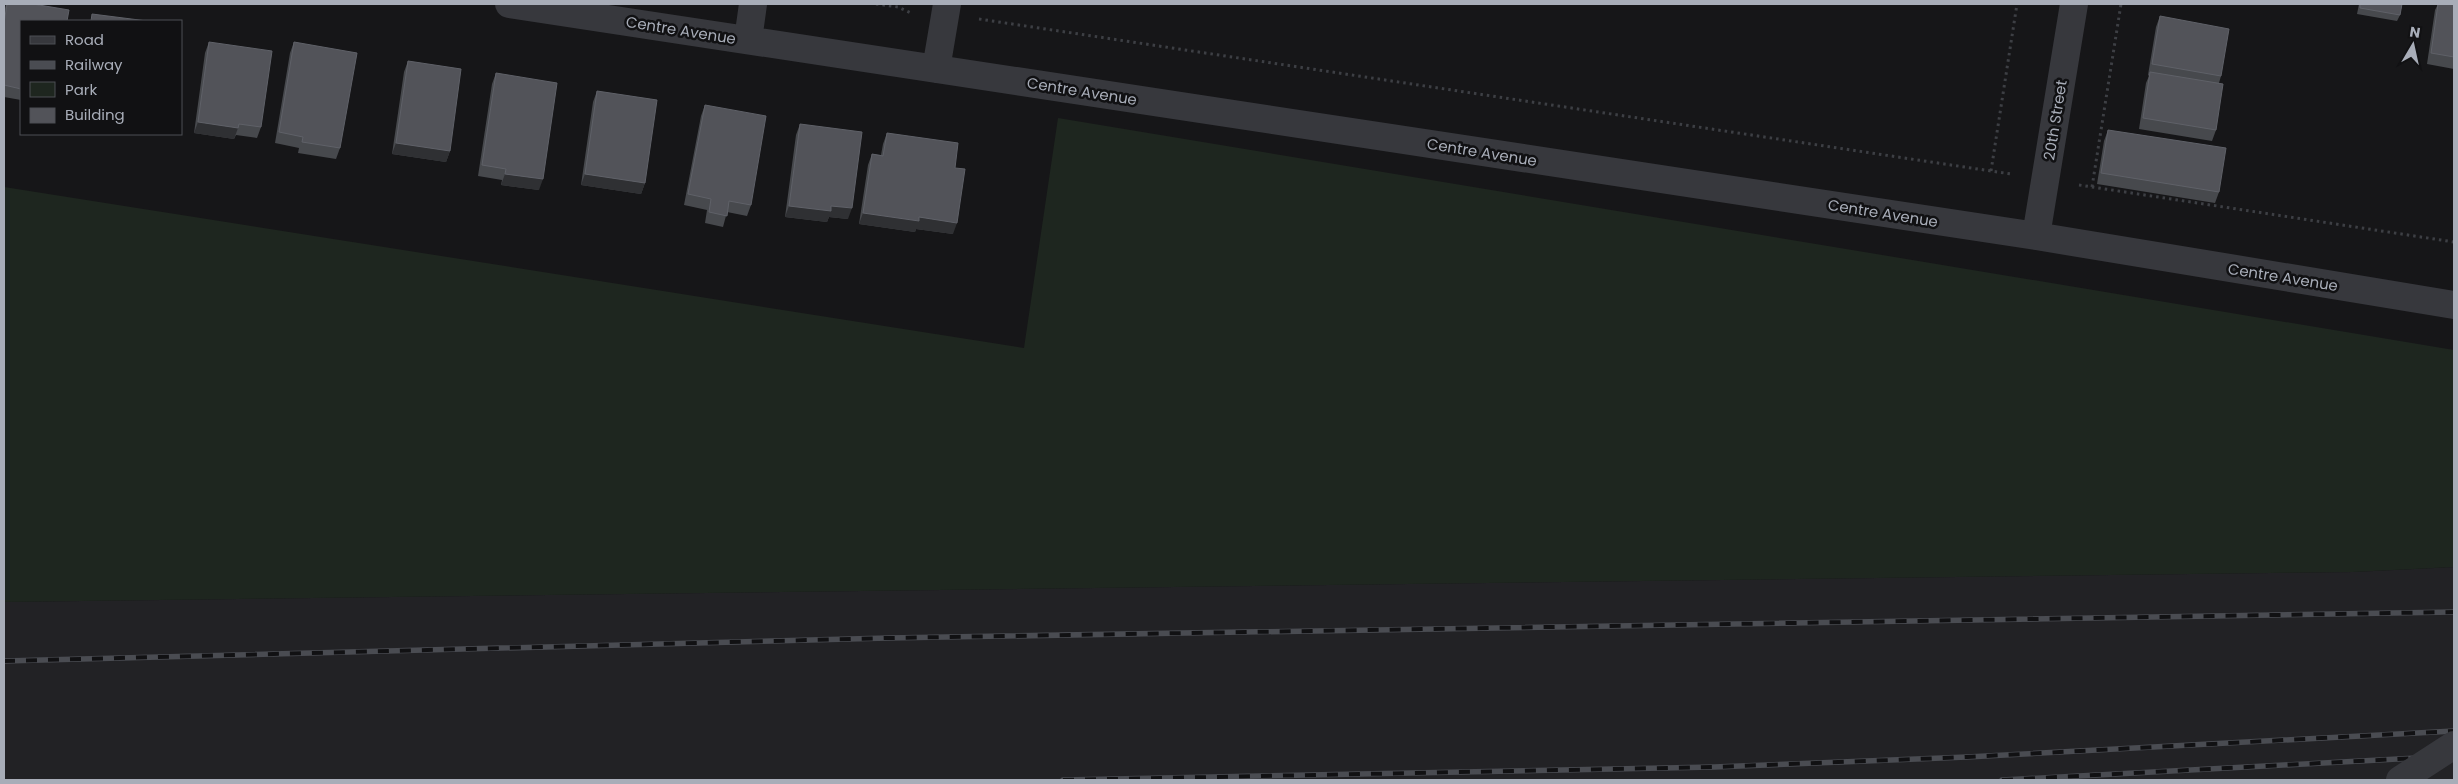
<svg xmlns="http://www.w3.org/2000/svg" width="2458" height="784" viewBox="0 0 2458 784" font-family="Poppins,sans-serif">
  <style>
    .built { fill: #222225 }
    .green { fill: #1e261f }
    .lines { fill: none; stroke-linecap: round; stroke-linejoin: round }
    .path { stroke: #3d3f44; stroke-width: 3; stroke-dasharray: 2.5 4; stroke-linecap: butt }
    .minor { stroke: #37383d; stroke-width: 28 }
    .rail-casing { stroke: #4a4c52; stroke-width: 5.5 }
    .rail { stroke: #111113; stroke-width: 4; stroke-dasharray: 11; stroke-linecap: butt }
    .minor-bridge { stroke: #37383d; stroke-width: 28 }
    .wall { fill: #47494d }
    .shaded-wall { fill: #2f3033 }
    .building { fill: #525359; stroke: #5f6168 }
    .labels { text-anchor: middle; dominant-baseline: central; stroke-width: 5; stroke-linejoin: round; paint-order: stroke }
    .street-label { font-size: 15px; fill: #a8adb8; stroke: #111113 }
  </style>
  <rect width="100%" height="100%" fill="#161618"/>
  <path class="built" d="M2454,567V780H4V602L2353,572Z"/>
  <path class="green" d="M1058,118L2454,350V567L2353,572L4,602V187L1024,348Z"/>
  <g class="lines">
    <path class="path" d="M876,4L898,7L911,13
      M979,19L2011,174
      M1991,171L2017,4
      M2079,185L2454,242
      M2092,187L2121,4"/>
    <path class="minor" d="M509,4L2036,236L2454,305
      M748,40L753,4
      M936,69L947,4
      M2036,236L2074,4"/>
    <defs>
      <path id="rail" d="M4,661L888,638L2454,612
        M1063,780L1714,767L1967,757L2454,731
        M2002,780L2454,756"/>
    </defs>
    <use href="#rail" class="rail-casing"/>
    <use href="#rail" class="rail"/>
    <path class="minor-bridge" d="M2400,780L2454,745"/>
  </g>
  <path class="wall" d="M6,4H33L21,21V100L4,97V12Z
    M2359,4H2402L2400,15L2397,21L2357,14Z
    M2438,4H2454V69L2427,64L2435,10Z
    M2160,16L2221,76L2219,83L2216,130L2212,141L2139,129L2146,83L2149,76L2148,75L2156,27Z
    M209,42L261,127L257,138L236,135L234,139L194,133L205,53Z
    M294,42L340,148L336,159L298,153L299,148L275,143L290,53Z
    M408,61L450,151L446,162L392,154L404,72Z
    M496,73L539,190L501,185L502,180L478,176L492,84Z
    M597,91L645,183L641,194L581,185L593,102Z
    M705,105L751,205L747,216L727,212L723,227L705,223L707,210L684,205L701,116Z
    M800,124L848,219L829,217L827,222L785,217L796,135Z
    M2108,130L2219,192L2215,203L2097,184L2104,141Z
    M887,133L955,168L953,234L916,229L915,232L859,224L868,165L872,154L881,155L883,144Z"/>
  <path class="shaded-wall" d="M198,122L238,128L234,139L194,133Z
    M396,143L450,151L446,162L392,154Z
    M505,174L543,179L539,190L501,185Z
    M585,174L645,183L641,194L581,185Z
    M789,206H831L852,208L848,219L829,217L827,222L785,217Z
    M863,213L919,217L957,223L953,234L916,229L915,232L859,224Z"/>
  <path class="building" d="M7,4H33L69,10L67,21H21V89L4,85V23Z
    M2360,4H2402L2400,15L2360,8Z
    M2438,4H2454V57L2431,53Z
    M92,14L147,21H91Z
    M2160,16L2229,29L2221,76L2152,64Z
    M209,42L272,51L261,127L239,124L238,128L198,122Z
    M294,42L357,53L340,148L302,142L303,137L279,132Z
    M408,61L461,69L450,151L396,143Z
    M2150,72L2223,84L2216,130L2143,118Z
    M496,73L557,83L543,179L505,174L506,169L482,165Z
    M597,91L657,100L645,183L585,174Z
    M705,105L766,116L751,205L729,201L727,216L709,212L711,199L688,194Z
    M800,124L862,132L852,208L831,206V211L789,206Z
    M2108,130L2226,148L2219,192L2101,173Z
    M887,133L958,143L955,168L965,169L957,223L919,217V221L863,213L872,154L883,156Z"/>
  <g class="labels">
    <g class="street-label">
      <text transform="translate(681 30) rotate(9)">Centre Avenue</text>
      <text transform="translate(1082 91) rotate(9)">Centre Avenue</text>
      <text transform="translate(2055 120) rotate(-81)">20th Street</text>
      <text transform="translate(1482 152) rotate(9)">Centre Avenue</text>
      <text transform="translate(1883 213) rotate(9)">Centre Avenue</text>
      <text transform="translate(2283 277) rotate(9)">Centre Avenue</text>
    </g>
  </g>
  <rect width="2458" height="784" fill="none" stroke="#a8adb8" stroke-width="10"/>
  <rect x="20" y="20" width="162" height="115" fill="#111113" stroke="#4d4f55"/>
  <rect x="30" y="36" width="25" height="8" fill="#37383d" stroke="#4d4f55"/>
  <text x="65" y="45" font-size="15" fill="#a8adb8">Road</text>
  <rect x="30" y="61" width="25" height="8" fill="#4a4c52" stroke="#4d4f55"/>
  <text x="65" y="70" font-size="15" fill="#a8adb8">Railway</text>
  <rect x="30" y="82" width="25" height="15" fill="#1e261f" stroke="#4d4f55"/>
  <text x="65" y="95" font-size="15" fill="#a8adb8">Park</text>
  <rect x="30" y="108" width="25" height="15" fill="#525359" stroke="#4d4f55"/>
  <text x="65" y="120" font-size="15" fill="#a8adb8">Building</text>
  <g transform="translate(2413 45) rotate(9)" stroke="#111113" stroke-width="4" paint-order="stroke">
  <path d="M0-4L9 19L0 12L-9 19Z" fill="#a8adb8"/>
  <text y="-8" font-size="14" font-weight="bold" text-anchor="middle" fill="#a8adb8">N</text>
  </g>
</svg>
